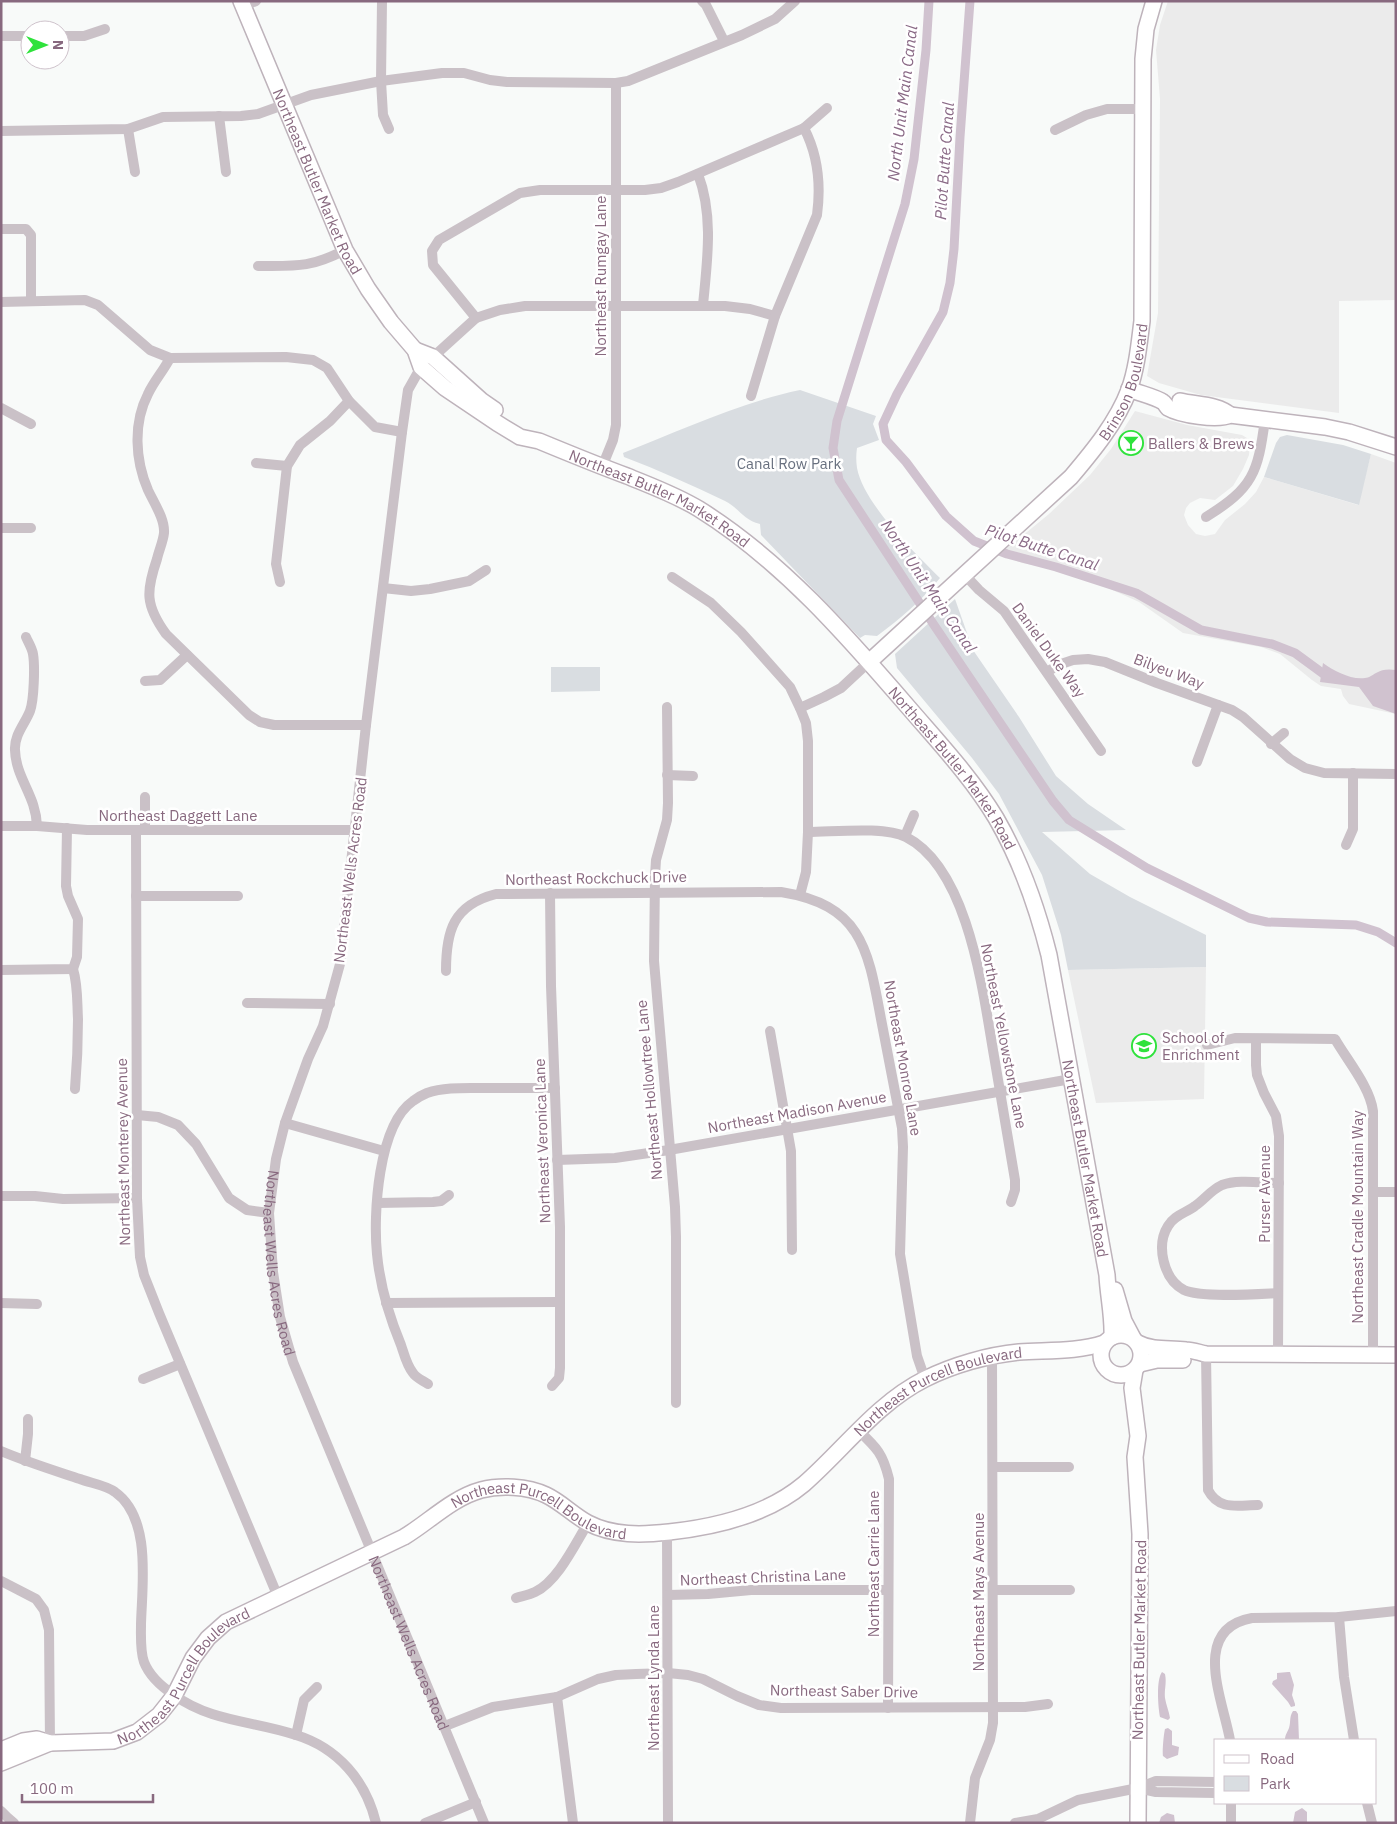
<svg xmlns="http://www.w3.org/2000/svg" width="1397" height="1824" viewBox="0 0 1397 1824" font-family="'IBM Plex Sans',sans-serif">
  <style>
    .built { fill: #ebebeb }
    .green { fill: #d9dde1 }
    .water { fill: #d0c2cf }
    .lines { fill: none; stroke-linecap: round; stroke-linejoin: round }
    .canal { stroke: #d0c2cf; stroke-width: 9 }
    .secondary-casing { stroke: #beb3bb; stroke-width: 18 }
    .street { stroke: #cac1c7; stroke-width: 10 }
    .secondary { stroke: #fff; stroke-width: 15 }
    .labels { text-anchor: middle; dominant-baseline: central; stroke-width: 5; stroke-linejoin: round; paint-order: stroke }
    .street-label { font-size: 15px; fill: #88697f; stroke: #fff }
    .poi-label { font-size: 15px; fill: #88697f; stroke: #fff; text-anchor: start }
    .park-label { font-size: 15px; fill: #68707f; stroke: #fff }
    .water-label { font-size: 16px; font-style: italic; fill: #8a6a86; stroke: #fff }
  </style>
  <rect width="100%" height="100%" fill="#f8faf9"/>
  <path class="built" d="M1168,1H1396V300L1339,301V413L1201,395L1159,383L1147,376L1158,313L1160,99L1156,50L1160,25Z
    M1135,411L1187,425L1242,435L1247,438L1250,443L1249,455L1243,469L1233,486L1215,500L1200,498L1190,503L1186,508L1184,515L1188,525L1196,534L1205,536L1215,534L1225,520L1245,504L1256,492L1264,477L1358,505L1371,454L1396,463V714L1349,704L1343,696L1341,689L1321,686L1312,680L1280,654L1261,647L1183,633L1139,602L1108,588L1049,568L1022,563L1000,554L1049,514L1090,475L1111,449Z
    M1206,967L1204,1099L1096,1103L1068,970Z"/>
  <path class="green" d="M800,390L876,416L873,424L879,440L857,448C856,455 856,461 857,468C864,504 914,552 940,578C921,601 900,619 877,636L865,635L860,638L761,535L760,524C743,520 739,508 725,501C692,485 658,470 624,457L623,453C679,431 741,402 800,390Z
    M1287,435L1343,445L1371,454L1359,505L1264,477L1276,443L1280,437Z
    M955,599L973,650L1019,717L1056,776L1088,804L1126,830L1042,832L1090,874L1130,897L1206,935V967L1068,970L1061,935L1042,875L999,794L972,758L897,668L895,654Z
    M551,667H600V691L551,692Z"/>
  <path class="water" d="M1323,663C1334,671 1351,680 1365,678C1369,678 1372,675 1376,673C1382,669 1389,669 1396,670V714L1373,706L1359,687L1320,682Z
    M1162,1672L1165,1674C1167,1683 1164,1690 1165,1698C1166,1705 1169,1711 1170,1718L1168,1720L1160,1717C1158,1707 1156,1680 1162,1672Z
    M1288,1672H1290L1294,1685L1292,1695L1295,1704V1706L1291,1707L1288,1702L1272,1684L1273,1681L1277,1679V1673Z
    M1293,1711H1296L1298,1714L1299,1740H1285C1285,1735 1287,1733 1289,1728C1291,1722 1289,1717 1293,1711Z
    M1168,1728L1172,1731V1745L1179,1747L1178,1755L1167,1759L1163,1756C1162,1752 1164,1732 1165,1729Z
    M1302,1808L1307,1812V1823H1293L1295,1812Z
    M1167,1813L1174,1815L1175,1823H1159L1161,1817Z"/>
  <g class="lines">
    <path class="canal" d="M929,1L926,50L914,159L905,204L837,421L833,448L839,480L934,625L1053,801L1069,820L1147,868L1249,918L1267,922L1356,925L1378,932L1396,943
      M970,1L960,137L954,249L950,283L943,312L897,394L883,424L886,440L906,462L946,516L974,541L1007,554L1056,567L1136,593L1201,630L1272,644L1295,653L1325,675L1333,677"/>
    <defs>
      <g id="secondary">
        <path id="s2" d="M241,1L345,250L368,289L391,322L415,350L421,367L445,388L497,423L520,437L539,441C568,453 597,465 627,476C651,486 676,495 699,509C781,560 847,636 909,708C940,744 972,778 996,818C1021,861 1037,907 1049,955L1107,1275C1108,1296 1113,1316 1112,1337"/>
        <path d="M415,350L433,357L482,401L495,410"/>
        <path d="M1129,389C1138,393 1156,397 1163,402C1165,403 1166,406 1168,408C1180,415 1218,421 1230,415L1325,427L1349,432L1396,447"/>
        <path d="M1180,401C1196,405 1218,404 1230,415"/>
        <path id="s3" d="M869,662L1071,477C1093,451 1117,422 1129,390C1137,368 1139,344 1142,321L1143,59L1146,29L1154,1"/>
        <path d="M1115,1290L1124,1321L1133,1338"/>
        <circle cx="1121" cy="1355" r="20"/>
        <path d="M1138,1343C1153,1351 1169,1348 1186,1350C1193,1350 1200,1353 1206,1354L1396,1355"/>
        <path d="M1140,1364L1157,1360H1183"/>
        <path d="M1135,1370L1132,1388L1138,1436L1135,1457L1140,1534L1138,1823"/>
        <path id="s4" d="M1,1750L23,1741L37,1739L50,1743L113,1741L137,1732L159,1715L174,1696L193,1658L208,1638L226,1622L404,1537C429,1522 452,1498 481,1490C500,1485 527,1486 546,1495C561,1502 573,1515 588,1523C613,1536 642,1535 669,1532C716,1527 767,1515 804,1484C844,1449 877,1403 925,1379C953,1365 988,1355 1019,1352C1047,1350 1077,1352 1104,1343"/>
        <path d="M1,1763L50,1743"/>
      </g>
    </defs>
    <use href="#secondary" class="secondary-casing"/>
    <g class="street">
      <path d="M382,1L381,81L383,115L389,129"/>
      <path d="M702,1L706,5L724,41"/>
      <path d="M243,6L256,1"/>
      <path d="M1,36H30"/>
      <path d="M60,36H84L105,29"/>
      <path d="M219,116L226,172"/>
      <path d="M128,129L135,172"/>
      <path d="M1055,130L1086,115L1107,109H1143"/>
      <path d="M1,131L128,129L163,117L241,116L258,114L311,95L381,81L442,73H464L490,80L507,82L616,83L628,81L742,35L775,19L795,1"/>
      <path d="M698,174C714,216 707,262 703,305"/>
      <path d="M1,229H26L31,235V301"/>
      <path d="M258,266C296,266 310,268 345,250"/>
      <path d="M1,302L85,300L98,305L150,350L170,358L286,357L313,360L327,368L349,401L375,427L402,432"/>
      <path d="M476,318L433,265L432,251L439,240L520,193L540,190H645L661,188L678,182L804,128L827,108"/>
      <path d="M433,357L476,318L500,310L525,306H725L750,309L775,316"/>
      <path d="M170,358C164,370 154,381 148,394C133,423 135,460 148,490C154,503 165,519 164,533C163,542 159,550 157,559C146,591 145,605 166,634L249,715L260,722L274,725H366"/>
      <path id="s1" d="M421,367L408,390L402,432L366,725L340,964L323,1026L308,1059L285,1123L276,1159L269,1213L273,1272L280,1317L293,1362L484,1823"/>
      <path d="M751,396L775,316L817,215C821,185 818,155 804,128"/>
      <path d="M1,408L31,424"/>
      <path d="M256,463L287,466"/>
      <path d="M602,467L613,440L616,425V83"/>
      <path d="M1206,517C1253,488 1258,473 1265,419"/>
      <path d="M1,528H31"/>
      <path d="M964,574L979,590L1004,611L1101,751"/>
      <path d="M672,577L711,603L741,632L790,687L800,708L806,723L808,741V832L806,872L800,895"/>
      <path d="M280,582L276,564L287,466L300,445L330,421L349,401"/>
      <path d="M383,588L411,591L430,589L469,581L486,570"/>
      <path d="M26,637C28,642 32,648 33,654C35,666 34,700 30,711C25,724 14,735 15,750C16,779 36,795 37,826"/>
      <path d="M1047,672L1058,665L1073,660L1088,659L1105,662L1157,683L1232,710L1243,717L1290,759L1305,768L1324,773L1396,774"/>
      <path d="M145,681L160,680L187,655"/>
      <path d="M667,707L668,803L667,820L656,860L655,876L654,961L675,1207L676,1237V1403"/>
      <path d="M800,708L824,697L841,688L869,662"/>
      <path d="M1271,744L1284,733"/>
      <path d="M1197,762L1218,705"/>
      <path d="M667,775L693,776"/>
      <path d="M145,797V830"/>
      <path d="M1,826H37L87,830H354"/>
      <path d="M136,830L137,1198L140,1257L144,1275L159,1313L278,1597"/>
      <path d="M808,832C833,832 885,826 906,837C969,869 983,993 994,1056C1001,1097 1008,1138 1015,1180V1190L1011,1202"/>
      <path d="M905,836L914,815"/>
      <path d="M1346,845L1353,829V773"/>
      <path d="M550,893L551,986L560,1227V1368L559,1378L552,1386"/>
      <path d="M136,896H238"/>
      <path d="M73,969C78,985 77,1002 78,1019C78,1043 77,1066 75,1089"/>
      <path d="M1,970L73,969L77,957L78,919L68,896L66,886L67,828"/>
      <path d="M446,971C446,931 453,905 496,894L781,892C862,905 868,949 881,1019C888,1055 895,1092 902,1128L903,1147L900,1254L917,1356L925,1379"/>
      <path d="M247,1003L330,1004"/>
      <path d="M770,1031L791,1151L792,1250"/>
      <path d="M1256,1039V1065L1257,1075L1264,1093L1276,1116L1279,1136L1278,1355"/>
      <path d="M1207,1045L1235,1038L1335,1039C1347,1060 1370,1087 1373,1111V1355"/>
      <path d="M137,1115L158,1117L178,1125L196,1144L229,1198L247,1210L269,1213"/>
      <path d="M285,1123L384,1151"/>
      <path d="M557,1160L615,1158L669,1150L1071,1079"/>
      <path d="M1373,1192H1396"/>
      <path d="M1,1196H35L63,1199L137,1198"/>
      <path d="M377,1203L433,1202L441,1201L449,1195"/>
      <path d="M1278,1293C1257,1294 1201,1298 1184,1290C1163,1279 1156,1245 1168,1226C1174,1215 1186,1213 1195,1206C1205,1199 1211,1190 1222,1185C1237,1179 1263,1183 1279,1183"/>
      <path d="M1,1303L37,1304"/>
      <path d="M386,1303L560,1302"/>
      <path d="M1206,1354L1208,1490C1219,1511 1238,1505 1258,1505"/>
      <path d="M143,1379L180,1364"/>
      <path d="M428,1384C424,1381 416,1378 413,1373C407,1366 404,1354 401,1345C389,1316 380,1286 377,1254C373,1215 378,1125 413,1101C417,1098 422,1095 427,1093C444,1087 464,1088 483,1088C507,1088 531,1088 555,1088"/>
      <path d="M859,1431C877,1448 883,1454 889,1479L888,1708"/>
      <path d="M1,1451C27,1462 53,1470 80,1479C90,1483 106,1485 115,1492C152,1518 142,1585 141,1624C141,1636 140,1651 144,1662C149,1675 162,1687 174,1695C211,1722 255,1721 296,1735C338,1748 366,1781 376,1823"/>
      <path d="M25,1461L28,1434V1419"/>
      <path d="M993,1467H1069"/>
      <path d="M667,1532L668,1823"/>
      <path d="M1,1581L36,1599L44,1610L49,1630L50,1743"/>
      <path d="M993,1590H1070"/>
      <path d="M668,1595L708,1594L751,1590H888"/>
      <path d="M516,1598C522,1596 529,1595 535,1592C558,1581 575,1544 588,1523"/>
      <path d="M1339,1617L1344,1677L1354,1740"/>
      <path d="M557,1697L573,1823"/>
      <path d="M445,1726L493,1707L557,1697L598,1679L616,1675L636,1674L668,1673L688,1675L703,1679L737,1696L759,1705L781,1708L1025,1707L1048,1704"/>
      <path d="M296,1735L304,1700L317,1687"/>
      <path d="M1230,1740C1223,1700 1190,1629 1252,1618L1339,1617L1396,1611"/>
      <path d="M1138,1788L1156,1792L1216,1793"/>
      <path d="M1367,1803L1372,1823"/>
      <path d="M1,1811L7,1817L14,1823"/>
      <path d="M425,1823L476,1802"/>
      <path d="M970,1823L975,1778L990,1740L993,1723L992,1357"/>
      <path d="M1015,1823L1038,1819L1078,1800L1138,1788L1156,1781L1216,1782"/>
      <path d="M1231,1823V1803"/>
    </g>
    <use href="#secondary" class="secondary"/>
  </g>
  <defs>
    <symbol id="bar-ring" viewBox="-11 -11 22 22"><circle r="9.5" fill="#fff" stroke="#2fe23c" stroke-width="1.5"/><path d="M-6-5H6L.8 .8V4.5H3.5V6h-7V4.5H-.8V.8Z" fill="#2fe23c"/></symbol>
    <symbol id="school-ring" viewBox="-11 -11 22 22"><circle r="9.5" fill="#fff" stroke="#2fe23c" stroke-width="1.5"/><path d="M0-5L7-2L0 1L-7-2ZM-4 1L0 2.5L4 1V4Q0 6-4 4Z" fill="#2fe23c"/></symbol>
  </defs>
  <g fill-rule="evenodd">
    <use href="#bar-ring" x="1117" y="429" width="28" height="28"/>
    <use href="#school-ring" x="1130" y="1032" width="28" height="28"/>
  </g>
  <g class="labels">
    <g class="street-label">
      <text stroke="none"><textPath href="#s2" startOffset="196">Northeast Butler Market Road</textPath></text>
      <text transform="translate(600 276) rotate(-90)">Northeast Rumgay Lane</text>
      <text stroke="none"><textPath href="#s3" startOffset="385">Brinson Boulevard</textPath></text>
      <text stroke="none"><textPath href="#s2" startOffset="685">Northeast Butler Market Road</textPath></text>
      <text transform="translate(1049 650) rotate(54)">Daniel Duke Way</text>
      <text transform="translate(1169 671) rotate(21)">Bilyeu Way</text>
      <text stroke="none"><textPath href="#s2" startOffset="1090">Northeast Butler Market Road</textPath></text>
      <text x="178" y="815">Northeast Daggett Lane</text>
      <text transform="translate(350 870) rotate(-83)">Northeast Wells Acres Road</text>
      <text transform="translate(596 878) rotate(-1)">Northeast Rockchuck Drive</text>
      <text transform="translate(1004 1036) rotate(79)">Northeast Yellowstone Lane</text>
      <text transform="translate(903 1058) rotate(80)">Northeast Monroe Lane</text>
      <text transform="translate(649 1090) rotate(-95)">Northeast Hollowtree Lane</text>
      <text transform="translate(797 1112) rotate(-10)">Northeast Madison Avenue</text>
      <text transform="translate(542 1141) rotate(-92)">Northeast Veronica Lane</text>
      <text transform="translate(123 1152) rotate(-91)">Northeast Monterey Avenue</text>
      <text stroke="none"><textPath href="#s2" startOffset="1510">Northeast Butler Market Road</textPath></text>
      <text transform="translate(1264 1194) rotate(-90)">Purser Avenue</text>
      <text transform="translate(1357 1217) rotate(-90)">Northeast Cradle Mountain Way</text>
      <text stroke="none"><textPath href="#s1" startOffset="915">Northeast Wells Acres Road</textPath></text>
      <text stroke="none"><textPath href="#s4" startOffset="1084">Northeast Purcell Boulevard</textPath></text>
      <text stroke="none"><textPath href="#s4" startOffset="634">Northeast Purcell Boulevard</textPath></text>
      <text transform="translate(873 1564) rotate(-90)">Northeast Carrie Lane</text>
      <text transform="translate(763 1577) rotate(-2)">Northeast Christina Lane</text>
      <text transform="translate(978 1592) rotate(-90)">Northeast Mays Avenue</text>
      <text transform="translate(1139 1640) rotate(-89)">Northeast Butler Market Road</text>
      <text stroke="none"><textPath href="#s1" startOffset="1320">Northeast Wells Acres Road</textPath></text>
      <text stroke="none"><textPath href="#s4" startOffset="214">Northeast Purcell Boulevard</textPath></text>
      <text transform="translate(653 1678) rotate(-90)">Northeast Lynda Lane</text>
      <text transform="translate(844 1691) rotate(1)">Northeast Saber Drive</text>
    </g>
    <g class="poi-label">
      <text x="1148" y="443">Ballers &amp; Brews</text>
      <text x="1162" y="1037">School of<tspan x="1162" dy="17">Enrichment</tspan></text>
    </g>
    <g class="park-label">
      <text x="789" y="463">Canal Row Park</text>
    </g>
    <g class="water-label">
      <text transform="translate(902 103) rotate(-83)">North Unit Main Canal</text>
      <text transform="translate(944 161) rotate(-86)">Pilot Butte Canal</text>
      <text transform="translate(1042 547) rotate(18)">Pilot Butte Canal</text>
      <text transform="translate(929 586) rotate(56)">North Unit Main Canal</text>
    </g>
  </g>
  <rect width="1397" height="1824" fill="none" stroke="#88697f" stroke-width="5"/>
  <rect x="1214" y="1739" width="162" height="65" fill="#ffffff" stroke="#cfc3cc"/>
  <rect x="1224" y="1755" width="25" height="8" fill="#ffffff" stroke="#cfc3cc"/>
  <text x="1260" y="1764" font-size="15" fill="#88697f">Road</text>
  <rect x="1224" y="1776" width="25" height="15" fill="#d9dde1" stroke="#cfc3cc"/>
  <text x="1260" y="1789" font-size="15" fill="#88697f">Park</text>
  <g transform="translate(45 45) rotate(90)"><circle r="24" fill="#ffffff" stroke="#cfc3cc"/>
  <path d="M0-4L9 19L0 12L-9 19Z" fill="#2fe23c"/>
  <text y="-8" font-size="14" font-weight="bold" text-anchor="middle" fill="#88697f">N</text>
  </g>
  <path d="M22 1794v8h131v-8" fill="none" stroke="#88697f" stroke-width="2.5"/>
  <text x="30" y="1794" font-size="15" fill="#88697f" stroke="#ffffff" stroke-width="4" paint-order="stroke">100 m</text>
</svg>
